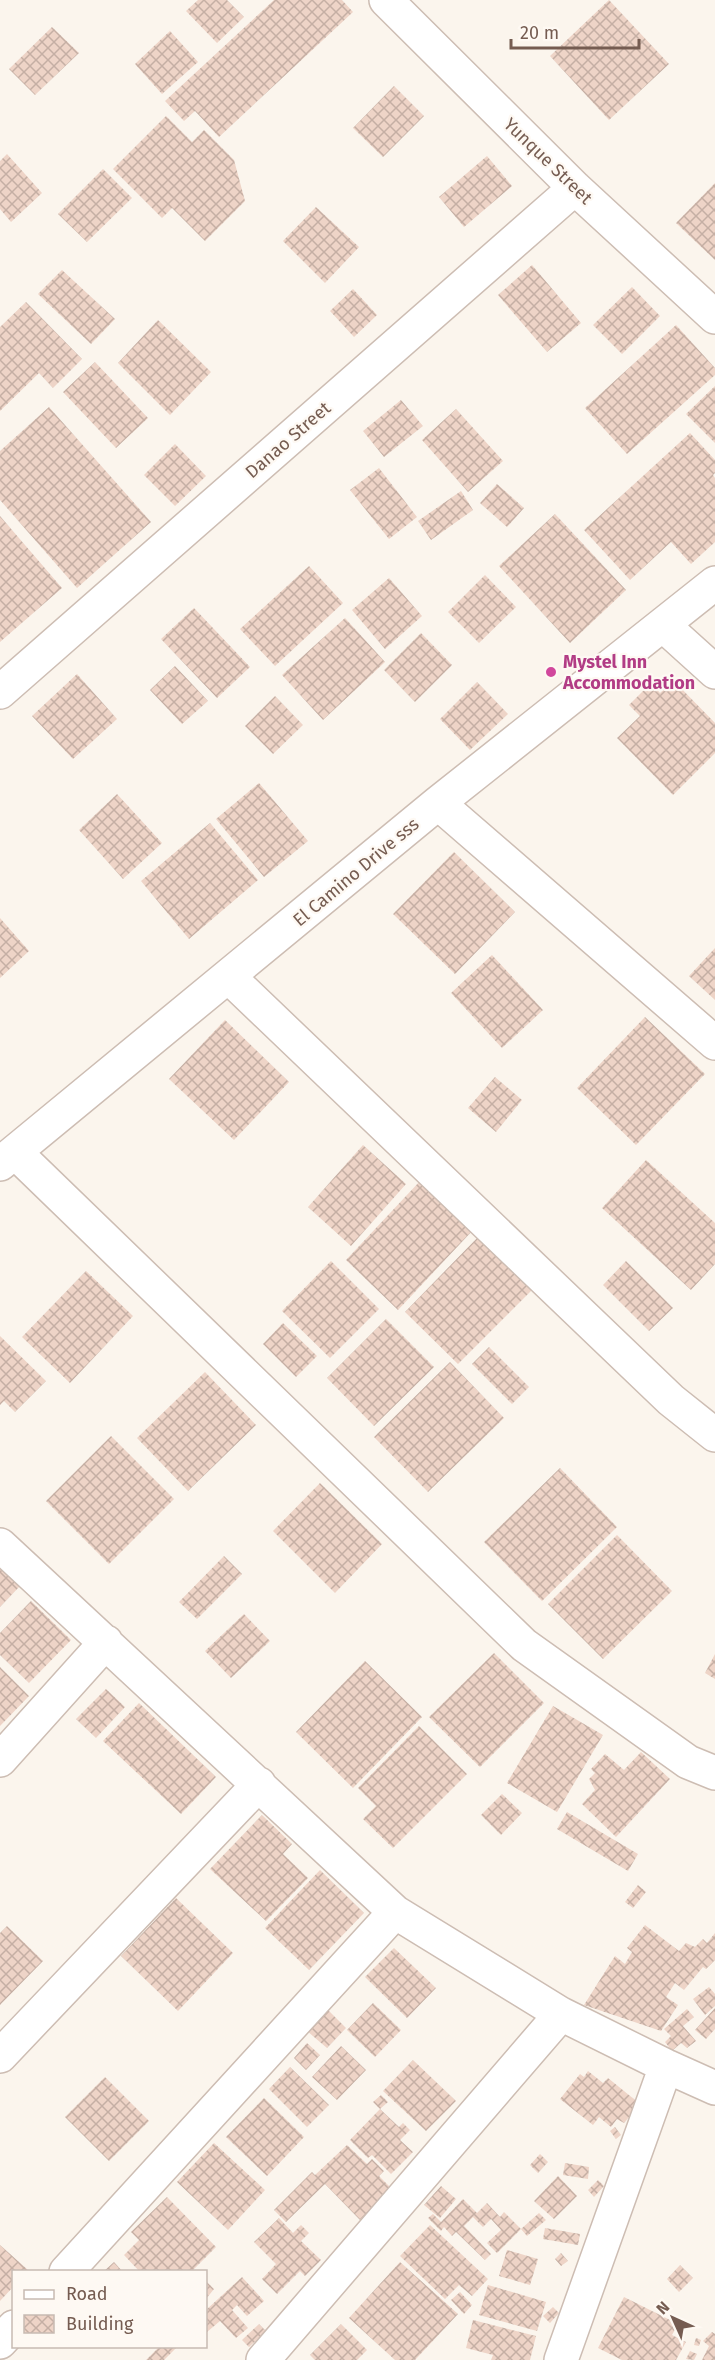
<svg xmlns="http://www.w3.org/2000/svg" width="715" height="2360" viewBox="0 0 715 2360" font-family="'Fira Sans',sans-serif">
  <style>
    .building { fill: url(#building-cross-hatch) }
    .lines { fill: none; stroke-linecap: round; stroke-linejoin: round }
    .minor-casing { stroke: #cdbdb3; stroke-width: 36 }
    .minor { stroke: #fff; stroke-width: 33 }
    .hotel-dot { fill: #d1479c; stroke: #fef9f3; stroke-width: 2 }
    .labels { text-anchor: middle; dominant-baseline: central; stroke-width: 4.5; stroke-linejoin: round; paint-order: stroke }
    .street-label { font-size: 18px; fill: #755c51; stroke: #fef9f3 }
    .hotel-label { font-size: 18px; font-weight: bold; fill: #b23c85; stroke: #fef9f3; text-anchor: start }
  </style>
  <defs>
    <pattern id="building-cross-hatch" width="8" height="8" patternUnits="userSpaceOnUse" patternTransform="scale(1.5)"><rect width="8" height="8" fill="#eed4c7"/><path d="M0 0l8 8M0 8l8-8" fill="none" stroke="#c5afa4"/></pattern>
  </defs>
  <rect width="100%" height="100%" fill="#fbf5ed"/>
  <path class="building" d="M198,0H227L244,17L217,43L186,11Z
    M274,0H342L353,12L219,137L195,111L184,121L165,101Z
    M609,0L669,64L609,120L550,56Z
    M52,27L79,53L35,95L9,69Z
    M170,31L198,62L162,94L135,64Z
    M394,86L424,116L383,157L353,128Z
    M166,116L192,142L204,130L234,160L245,201L205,241L172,208L162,218L113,169Z
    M7,154L42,193L11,222L0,209V161Z
    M487,156L512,186L464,227L439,197Z
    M103,169L132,198L87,242L58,214Z
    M715,183V260L676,223Z
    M316,207L359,247L325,283L283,241Z
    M532,265L581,323L547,352L498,295Z
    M62,270L115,319L91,344L38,294Z
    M632,287L660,316L622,354L593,325Z
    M353,289L377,315L354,337L330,311Z
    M26,302L82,359L53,388L39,373L0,411V327Z
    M158,320L211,372L170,415L118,363Z
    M676,325L715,368V375L627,454L585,408Z
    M95,362L148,418L116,448L63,392Z
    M715,386V443L686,414Z
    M401,400L423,426L384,457L363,431Z
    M49,407L151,522L77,588L0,500V451Z
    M456,409L503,461L468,492L422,440Z
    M690,433L715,460V473L713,475L715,478V542L691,564L671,542L630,580L584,530Z
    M175,444L206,476L175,506L144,475Z
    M379,468L417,517L389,539L350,490Z
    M497,484L524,508L507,527L480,503Z
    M461,491L473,510L431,540L418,521Z
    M555,514L626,590L570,643L499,566Z
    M0,516L62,588L0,642Z
    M309,566L343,603L275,666L240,629Z
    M485,575L516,607L479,643L448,612Z
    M389,578L422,616L385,649L352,610Z
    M194,608L250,667L217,698L161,639Z
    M345,618L385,662L323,720L282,675Z
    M421,633L452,665L415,702L384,670Z
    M175,666L208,701L182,724L150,690Z
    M77,674L117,719L73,759L32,716Z
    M673,680L715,723V753L673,795L617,738L640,716L629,705L651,683L660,693Z
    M477,682L508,714L470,750L440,719Z
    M275,696L303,725L273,754L245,726Z
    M259,783L308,841L264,877L216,819Z
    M117,794L162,843L123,879L79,830Z
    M210,823L258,880L189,939L141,881Z
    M454,852L515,912L455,974L393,914Z
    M0,918L29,951L0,978Z
    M715,948V1000L689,976Z
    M492,955L543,1010L502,1048L451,993Z
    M645,1017L705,1074L636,1145L577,1088Z
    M225,1020L289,1082L234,1140L169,1079Z
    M495,1077L522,1100L496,1132L468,1108Z
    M363,1145L406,1184L351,1246L308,1207Z
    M646,1160L715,1223V1264L691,1290L602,1208Z
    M421,1180L474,1229L398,1310L346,1260Z
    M479,1236L533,1289L458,1364L405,1312Z
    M331,1261L379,1309L330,1358L282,1311Z
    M626,1261L673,1308L649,1331L603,1285Z
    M86,1271L133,1316L70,1383L22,1337Z
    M386,1319L434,1367L374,1426L327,1378Z
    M283,1323L317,1356L296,1377L263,1344Z
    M0,1336L46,1381L15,1412L4,1401L0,1405Z
    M489,1347L529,1387L512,1404L472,1364Z
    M450,1362L504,1418L428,1492L374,1437Z
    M205,1372L256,1425L188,1491L137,1438Z
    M111,1436L174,1499L109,1564L46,1501Z
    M560,1468L617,1527L542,1601L484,1542Z
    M320,1483L382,1544L335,1593L273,1531Z
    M617,1535L672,1591L603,1659L548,1604Z
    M224,1556L242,1574L197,1619L179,1602Z
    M0,1567L20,1586L0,1607Z
    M31,1601L71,1640L29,1683L0,1655V1633Z
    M244,1614L270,1641L231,1678L205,1651Z
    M494,1653L544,1703L480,1767L429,1717Z
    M715,1654V1679L705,1673Z
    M365,1661L422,1717L353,1788L296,1732Z
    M0,1667L29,1696L0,1726Z
    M106,1689L125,1707L96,1738L76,1719Z
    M139,1703L216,1777L181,1814L103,1741Z
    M553,1706L603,1735L557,1812L507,1783Z
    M419,1726L467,1774L393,1848L363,1819L376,1806L358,1788Z
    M641,1752L670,1779L616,1837L582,1804L595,1790L589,1779L595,1773L591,1769L605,1754L624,1770Z
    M502,1794L522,1813L501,1835L481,1815Z
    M567,1812L638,1854L628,1871L557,1829Z
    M262,1815L292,1844L283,1854L308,1878L266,1921L210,1869Z
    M320,1870L364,1913L309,1970L265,1928Z
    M638,1885L646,1892L633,1908L625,1902Z
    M176,1898L233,1953L178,2011L121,1956Z
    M645,1925L679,1951L686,1943L695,1947L703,1939L707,1943L715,1933V1960L706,1969L703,1967L684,1990L675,1983L666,1997L678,2005L661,2031L584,2005L615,1956L625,1964L632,1952L627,1948Z
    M7,1926L43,1961L0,2005V1933Z
    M394,1948L436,1988L407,2018L365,1977Z
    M709,1987L715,1994V2006L705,2015L693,1999Z
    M373,2003L401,2030L375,2057L347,2030Z
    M715,2008V2029L706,2039L695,2030Z
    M327,2009L346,2028L327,2048L307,2031Z
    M687,2009L694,2017L683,2026L696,2041L687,2048L681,2043L672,2051L665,2042L671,2036L664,2029Z
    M307,2043L320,2055L306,2070L294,2058Z
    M341,2046L366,2070L337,2100L312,2077Z
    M413,2060L456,2101L426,2131L383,2091Z
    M290,2067L329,2105L307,2127L269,2089Z
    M588,2071L603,2083L608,2078L640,2104L624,2123L617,2119L611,2127L599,2117L593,2125L560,2099L580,2074L584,2077Z
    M105,2077L149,2121L109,2161L65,2117Z
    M381,2095L388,2102L380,2109L399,2127L403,2123L410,2130L400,2140L413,2152L391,2174L372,2155L368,2158L350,2140L380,2109L373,2102Z
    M264,2098L304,2137L267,2176L226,2137Z
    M615,2127L621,2135L616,2139L610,2131Z
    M214,2143L265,2190L228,2230L177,2182Z
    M347,2145L367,2164L372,2159L384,2171L379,2176L392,2189L360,2220L325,2184L286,2222L274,2210L312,2172L315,2175Z
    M540,2154L548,2162L538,2173L530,2165Z
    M565,2163L589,2167L588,2179L563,2175Z
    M558,2176L577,2196L554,2219L534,2201Z
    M598,2180L604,2186L594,2197L588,2190Z
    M441,2186L456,2199L440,2218L424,2205Z
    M167,2197L216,2247L191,2272H140L124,2255L139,2240L131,2232Z
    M463,2199L477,2213L487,2203L500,2217L504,2212L521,2229L497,2253L487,2243L501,2230L491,2219L483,2227L473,2217L464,2226L491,2254L485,2260L456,2232L452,2236L444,2227L441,2231L428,2218L433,2214L441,2222Z
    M539,2213L546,2220L527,2236L521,2229Z
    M279,2218L293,2233L301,2225L309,2233L301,2241L321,2260L305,2276L300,2271L277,2294L262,2279L276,2264L254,2242Z
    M430,2225L488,2279L472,2296L459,2285L445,2299L400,2256Z
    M545,2228L580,2234L578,2245L543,2239Z
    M0,2245L28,2270L26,2272H14V2286L0,2301Z
    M507,2250L538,2259L530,2285L499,2276Z
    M561,2253L568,2261L561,2266L555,2259Z
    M114,2262L123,2272H103Z
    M400,2262L458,2314L415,2360H395L349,2318Z
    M680,2265L693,2278L679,2292L667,2279Z
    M242,2277L264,2301L247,2316L237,2305L232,2310L248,2328L236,2338L220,2321L207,2332L206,2310Z
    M206,2281L214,2289L206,2299Z
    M488,2285L546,2302L537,2331L479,2315Z
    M460,2292L472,2305L464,2314L451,2300Z
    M624,2297L678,2324L672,2335L686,2342L676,2360H622L598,2348Z
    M553,2307L559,2313L550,2323L543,2316Z
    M473,2320L536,2336L530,2360H491L493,2355L466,2348Z
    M259,2324L266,2331L249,2347L242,2340Z
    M341,2324L367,2350L357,2360H315L310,2355Z
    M712,2332L715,2334V2360H702L709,2346L703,2341Z
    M696,2338L701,2340L699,2346L694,2345Z
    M160,2346H178L164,2360H146Z
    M690,2351L697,2354L694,2360L686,2359Z"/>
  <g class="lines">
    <defs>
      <path id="minor" d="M386,0L575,188L715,317
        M663,625L715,672
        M0,692L575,188
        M438,803L715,1043
        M229,977L671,1400L715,1435
        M15,1152L524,1645L688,1762L715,1773
        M0,1164L438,803L715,583
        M0,1545L395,1912L561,2014L666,2066L715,2088
        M0,1760L106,1642
        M0,2056L259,1784
        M66,2272L395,1912
        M0,2342L14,2327
        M263,2360L561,2014
        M561,2360L666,2066"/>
    </defs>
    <use href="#minor" class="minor-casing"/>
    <use href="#minor" class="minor"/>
  </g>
  <circle class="hotel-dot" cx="551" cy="672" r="6"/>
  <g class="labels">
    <g class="street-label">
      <text transform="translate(548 161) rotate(44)">Yunque Street</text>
      <text transform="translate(288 440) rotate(-41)">Danao Street</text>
      <text transform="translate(356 872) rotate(-40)">El Camino Drive sss</text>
    </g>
    <g class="hotel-label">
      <text x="563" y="662">Mystel Inn<tspan x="563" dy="21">Accommodation</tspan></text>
    </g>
  </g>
  <rect x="12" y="2270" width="195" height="78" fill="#fef9f3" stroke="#c7bab2" stroke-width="1.5"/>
  <rect x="24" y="2290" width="30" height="9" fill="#ffffff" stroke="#c7bab2" stroke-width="1.5"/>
  <text x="66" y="2300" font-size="18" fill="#755c51">Road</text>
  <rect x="24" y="2315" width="30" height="18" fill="url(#building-cross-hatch)" stroke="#c7bab2" stroke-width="1.5"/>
  <text x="66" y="2330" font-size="18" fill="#755c51">Building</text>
  <g transform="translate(673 2318) rotate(315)" stroke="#fef9f3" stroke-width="4.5" paint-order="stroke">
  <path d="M0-4.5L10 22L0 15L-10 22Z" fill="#755c51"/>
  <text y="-9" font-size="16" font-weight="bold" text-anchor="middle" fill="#755c51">N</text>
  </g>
  <path d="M511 39v9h128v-9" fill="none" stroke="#755c51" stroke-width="3"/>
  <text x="520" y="39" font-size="18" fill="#755c51" stroke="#fef9f3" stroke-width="4.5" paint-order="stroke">20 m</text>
</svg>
